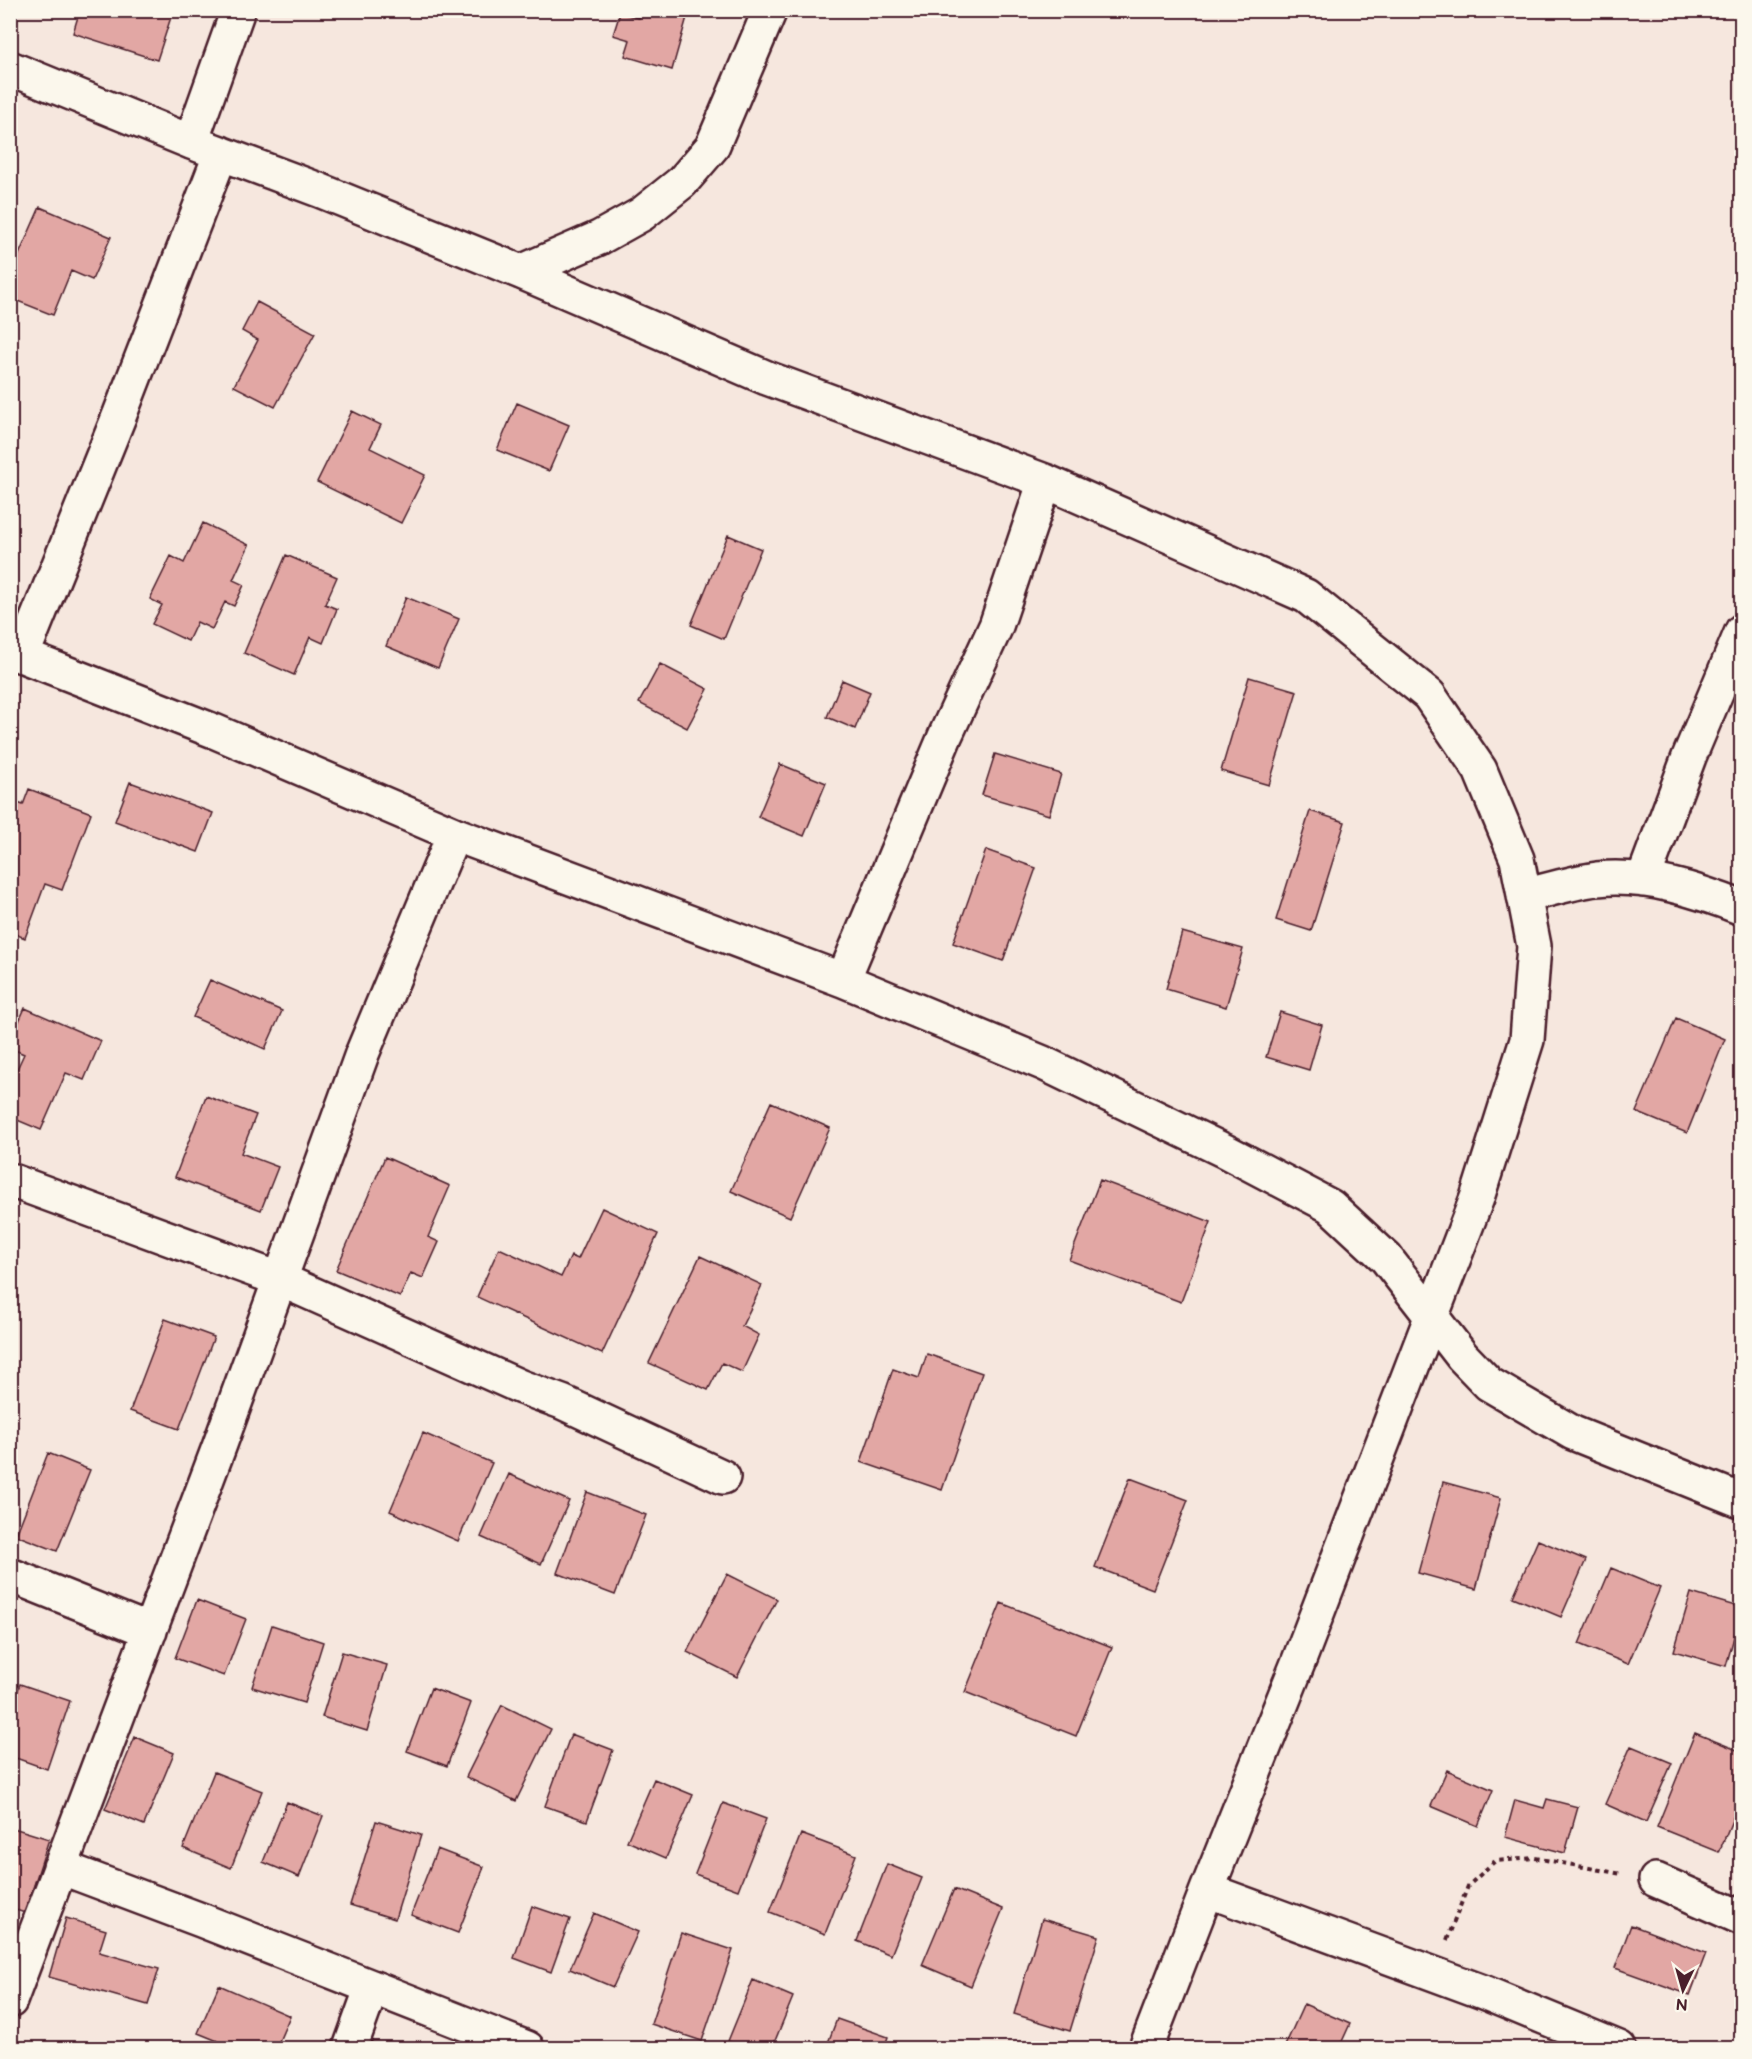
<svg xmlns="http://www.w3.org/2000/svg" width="1752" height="2059" viewBox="0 0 1752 2059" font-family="'Balsamiq Sans',sans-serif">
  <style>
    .building { fill: #e2a7a4; stroke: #4a1f2b; stroke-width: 1.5 }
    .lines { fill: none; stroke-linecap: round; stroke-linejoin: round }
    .street-casing { stroke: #4a1f2b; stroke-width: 38 }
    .path { stroke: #4a1f2b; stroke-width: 4; stroke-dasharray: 4.5 4.5; stroke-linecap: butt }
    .street { stroke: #fbf7ec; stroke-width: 33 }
  </style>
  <rect width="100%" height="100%" fill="#f6e7de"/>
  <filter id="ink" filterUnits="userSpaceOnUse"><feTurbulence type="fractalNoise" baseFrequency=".0167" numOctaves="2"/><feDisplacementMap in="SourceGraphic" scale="12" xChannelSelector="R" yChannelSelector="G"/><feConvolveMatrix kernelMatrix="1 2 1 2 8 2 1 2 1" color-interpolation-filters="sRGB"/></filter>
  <g filter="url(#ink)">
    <path class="building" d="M80,10H172L173,11L157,60L73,33Z
      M641,10H689L672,70L625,56L630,40L613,35L620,13L639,18Z
      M40,207L111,237L92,280L71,271L53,315L10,298V275Z
      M257,302L315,333L275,407L234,386L258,340L242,331Z
      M517,403L569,425L549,471L497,450Z
      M352,411L381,425L370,448L425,475L401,523L317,482Z
      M203,523L249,545L233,580L244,585L234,606L225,602L212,629L197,622L188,641L152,624L162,605L150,599L171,556L184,563Z
      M728,535L761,549L724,639L691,625Z
      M286,555L337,577L325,604L337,609L323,643L310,637L294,675L244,653Z
      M406,597L459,619L438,668L386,646Z
      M660,664L708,689L687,728L639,703Z
      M1249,677L1297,691L1269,785L1221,771Z
      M842,680L870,692L855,729L827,717Z
      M995,754L1061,774L1049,815L982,795Z
      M780,764L826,783L804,836L758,817Z
      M130,782L213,813L198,852L115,821Z
      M29,789L91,813L62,890L45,884L25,938L10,932V800L23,805Z
      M1310,811L1345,822L1311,931L1276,920Z
      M986,850L1036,868L1003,961L953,943Z
      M1182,932L1243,949L1226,1007L1166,989Z
      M210,980L282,1011L265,1049L193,1017Z
      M25,1008L101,1041L84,1080L66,1073L41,1130L10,1117V1084L24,1054L10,1048V1041Z
      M1280,1012L1322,1025L1309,1070L1266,1057Z
      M1676,1018L1725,1039L1687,1133L1636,1112Z
      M206,1096L256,1115L241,1153L278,1167L261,1210L175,1177Z
      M771,1102L830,1128L790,1217L731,1191Z
      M385,1157L450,1186L428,1237L439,1242L423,1278L411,1273L400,1297L336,1270Z
      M1100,1180L1211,1222L1181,1302L1069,1260Z
      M602,1208L658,1234L602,1354L477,1297L499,1248L561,1277L571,1256L578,1259Z
      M700,1256L762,1285L742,1326L759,1335L742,1372L722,1363L708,1390L649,1363Z
      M165,1319L214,1337L179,1429L130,1411Z
      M927,1354L982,1373L942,1490L861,1462L893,1369L919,1378Z
      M423,1433L492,1463L458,1541L390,1511Z
      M48,1453L90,1470L57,1551L16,1535Z
      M509,1474L569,1501L541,1564L481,1537Z
      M1130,1478L1188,1500L1153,1589L1095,1567Z
      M1443,1482L1501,1498L1476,1589L1418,1573Z
      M587,1492L646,1515L615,1595L557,1573Z
      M1538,1540L1586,1560L1561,1617L1513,1597Z
      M1611,1568L1660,1588L1628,1664L1579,1644Z
      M727,1574L777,1599L737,1677L687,1652Z
      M1691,1593L1742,1608L1726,1666L1674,1651Z
      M197,1600L246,1619L224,1676L175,1658Z
      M1001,1603L1112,1647L1076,1736L965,1692Z
      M272,1625L323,1642L304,1703L252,1687Z
      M342,1652L387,1665L367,1731L322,1717Z
      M20,1684L70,1701L47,1769L10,1756V1711Z
      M431,1688L471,1703L447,1766L407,1751Z
      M502,1705L551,1729L516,1801L466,1777Z
      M1695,1733L1742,1752V1796L1719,1852L1657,1827Z
      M571,1734L613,1750L587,1821L545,1806Z
      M135,1737L174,1753L144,1825L105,1809Z
      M1631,1746L1672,1763L1646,1822L1605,1804Z
      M1447,1770L1493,1790L1478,1826L1431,1806Z
      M214,1772L262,1791L231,1868L183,1848Z
      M654,1779L693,1795L666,1858L627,1841Z
      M1547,1799L1578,1807L1565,1853L1505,1837L1515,1800L1544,1808Z
      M287,1802L323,1816L299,1877L263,1862Z
      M723,1803L766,1819L738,1890L695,1874Z
      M376,1821L421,1835L395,1919L350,1905Z
      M10,1827L49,1839L25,1913L10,1908Z
      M801,1834L856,1855L825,1934L770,1912Z
      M437,1849L484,1867L458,1933L411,1915Z
      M887,1864L922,1878L891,1955L857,1941Z
      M954,1889L1003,1909L971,1986L922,1965Z
      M532,1906L570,1919L551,1972L514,1958Z
      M594,1913L638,1932L613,1987L570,1969Z
      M66,1918L106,1930L99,1952L159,1969L148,2005L49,1977Z
      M1042,1919L1099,1936L1070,2031L1014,2014Z
      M1631,1925L1706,1953L1690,1995L1615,1968Z
      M681,1933L733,1950L702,2041L651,2024Z
      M753,1980L793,1997L772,2048H745L728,2041Z
      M219,1985L290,2016L276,2048H235L198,2033Z
      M1304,2004L1350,2024L1339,2048H1284Z
      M837,2019L888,2037L884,2048H826Z"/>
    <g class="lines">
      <defs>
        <path id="street" d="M10,68L191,142L319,190L521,272L767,378L1045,481L1306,596L1429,695L1480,770L1517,859L1534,946L1527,1040L1477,1198L1298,1663L1207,1890L1146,2048
          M191,142L238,10
          M521,272L599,238L642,214L682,182L712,147L770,10
          M10,651L214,731L454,834L843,980L1043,1063L1225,1151L1330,1206L1386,1258L1462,1356L1489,1384L1573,1433L1742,1501
          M22,656L120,414L221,153
          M1643,880L1689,757L1742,631
          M1524,896C1548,890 1573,882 1597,879C1646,874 1697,890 1742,908
          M843,980L946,734L996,626L1045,481
          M10,1180L279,1279L521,1387L562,1402L723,1477
          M10,1575L150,1631
          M60,1867L201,1920L527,2048
          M1656,1880L1742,1918
          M1207,1890L1483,1992L1619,2048
          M10,2001L219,1447L362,1054L454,834
          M350,2048L372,1987"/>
      </defs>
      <use href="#street" class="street-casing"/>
      <path class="path" d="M1447,1940L1468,1886L1495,1861L1535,1858L1622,1874"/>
      <use href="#street" class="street"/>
    </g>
  </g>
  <rect width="1752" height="2059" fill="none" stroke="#fbf7ec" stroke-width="36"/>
  <rect x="18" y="18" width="1716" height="2023" fill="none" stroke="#4a1f2b" stroke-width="2" filter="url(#ink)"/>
  <g transform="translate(1683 1990) rotate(185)" stroke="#fbf7ec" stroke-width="4.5" paint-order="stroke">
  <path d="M0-4.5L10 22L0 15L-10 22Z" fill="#4a1f2b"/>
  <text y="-9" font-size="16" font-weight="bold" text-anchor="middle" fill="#4a1f2b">N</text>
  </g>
</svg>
